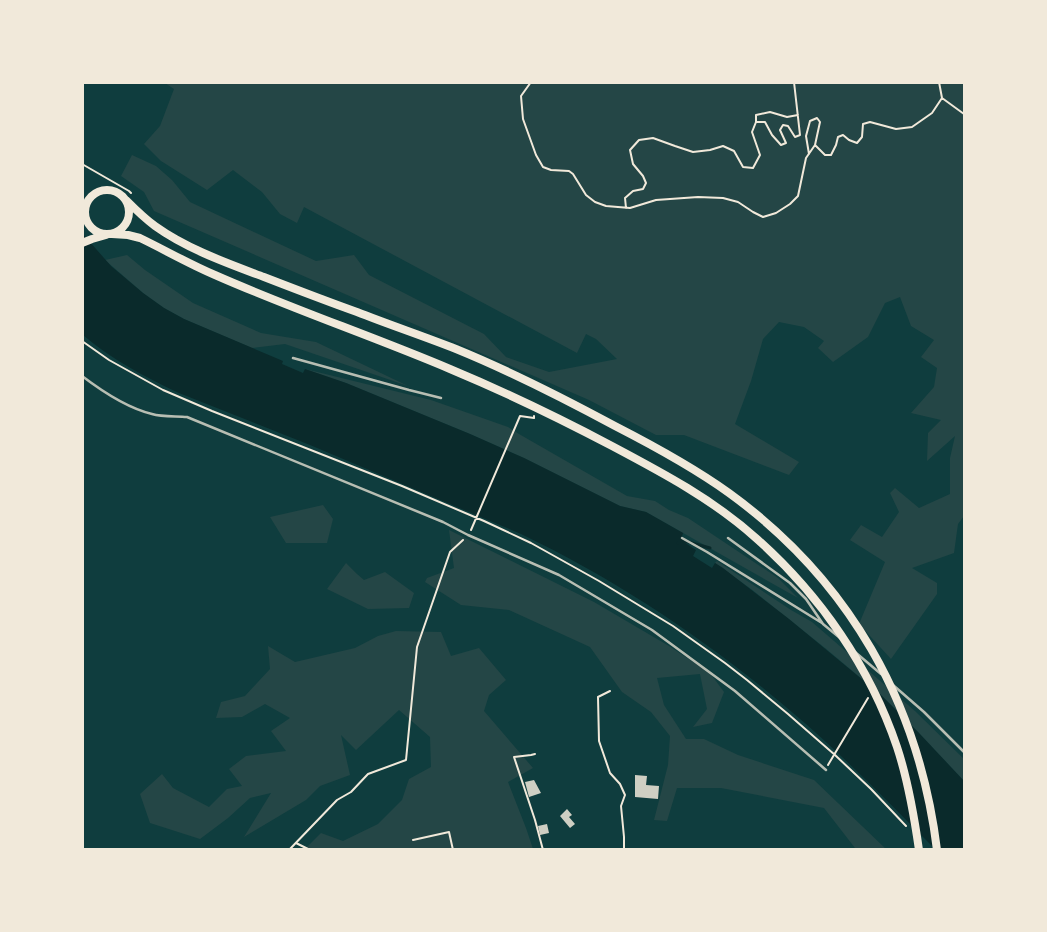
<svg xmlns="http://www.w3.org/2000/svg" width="1047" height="932" viewBox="0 0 1047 932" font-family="Inter,sans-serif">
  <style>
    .green { fill: #244646 }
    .water { fill: #0a2a2b }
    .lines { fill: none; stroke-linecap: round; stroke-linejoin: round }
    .stream { stroke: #0a2a2b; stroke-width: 3 }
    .building { fill: #cfcfc3 }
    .path { stroke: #f1e9da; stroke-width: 2 }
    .service { stroke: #b8beb3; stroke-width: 2.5 }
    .primary { stroke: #f1e9da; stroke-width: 8 }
  </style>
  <rect width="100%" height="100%" fill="#0f3d3e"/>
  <path class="green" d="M165,83H964V516L958,524L954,553L912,568L937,583V594L891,659L859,624L885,562L850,540L861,525L882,537L899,512L890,493L895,488L919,508L950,494V458L955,436L927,461L928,433L941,420L911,413L934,387L937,368L921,357L934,340L911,326L900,297L885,303L868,337L833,362L818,348L824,341L804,327L779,322L763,339L751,381L735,424L799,462L789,475L684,435H656L589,400L154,211L144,192L121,176L132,155L156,166L172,180L190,202L316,261L354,255L369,275L484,334L506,357L549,372L617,359L596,339L586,334L577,353L304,207L297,223L280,214L262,192L233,170L207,190L161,161L144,144L160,126L174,89Z
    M127,255L145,270L193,303L261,333L316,342L408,386L285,344L252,348L184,319L164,308L143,293L105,260Z
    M305,369L431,400L508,427L519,434L627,496L655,501L669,510L688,518L778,578L798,598L646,512L620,506L524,458L470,434L346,383Z
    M323,505L333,519L327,543H286L270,517Z
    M449,530L594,602L669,646L710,673L724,692L712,723L693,727L707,709L700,674L657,678L664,705L686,739H704L738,755L814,780L886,849H858L855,848L824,808L721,788H677L667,821L654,820L668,765L670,736L651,712L622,692L590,647L509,610L461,605L425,582L427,578L454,568Z
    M717,561L791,610L812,622L915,711L964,759V781L918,732L881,695L825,648L751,589L715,563Z
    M346,563L357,574L364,580L385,572L414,593L409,608L368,609L327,589Z
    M396,631L441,632L451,656L479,648L506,680L489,695L484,711L533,768L508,782L526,828L533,849H305L321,833L343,841L378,824L402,800L409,779L431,767L430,737L399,710L356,750L341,735L350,775L320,786L306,800L244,837L271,793L250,798L228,818L200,839L150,823L140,794L162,774L173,788L209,807L227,789L242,786L229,769L246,756L286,751L271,731L290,718L265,704L242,717L216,718L221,702L245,696L270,669L268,646L295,662L355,648L378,636Z"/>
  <path class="water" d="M82,233L111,266L143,293L164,308L184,319L283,361L282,364L303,373L305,369L346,383L470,434L524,458L620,506L646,512L683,533L681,540L696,550L693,556L712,568L715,563L723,568L789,619L881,695L918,732L964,781V849H935C889,803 843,755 793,713C710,642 619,581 521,534L310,445L179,393C145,377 111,359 83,335Z"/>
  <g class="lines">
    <path class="stream" d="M678,543L681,540L710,548"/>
  </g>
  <path class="building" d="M635,775L647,776L646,785L659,786L658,799L635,797Z
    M534,780L541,793L529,797L525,782Z
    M567,809L572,815L569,817L575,824L570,828L560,816Z
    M547,824L549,833L540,835L538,826Z"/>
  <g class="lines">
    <path class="path" d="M531,82L521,96L523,119L536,155L543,167L551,170L569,171L573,174L586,195L595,202L606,206L630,208L656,200L698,197L723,198L738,202L753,212L763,217L776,213L790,204L798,196L806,158L815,145L825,155H831L836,145L838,137L843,135L849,140L857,143L862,137L863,124L870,122L896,129L912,127L932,113L942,98
      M939,82L942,98L964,114
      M756,122V115L770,112L787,117L798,115
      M809,154L806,136L810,121L817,118L820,122L815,145
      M82,164L129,191L131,193
      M626,208L625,198L633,191L643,189L646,183L643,176L633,164L630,150L639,140L653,138L675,146L693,152L710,150L723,146L734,151L743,167L753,168L760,155L752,132L756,122H765L772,135L781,145L786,143L780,130L783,125L788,126L795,137L800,135L794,82
      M82,341L109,360L163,390L212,411L402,486L484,521L531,543L599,581L673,626L725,663L747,680L788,714L835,755L871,789L906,826
      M471,530L520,416L534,418V416
      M610,691L598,697L599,741L610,773L620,784L625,795L621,806L624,837V850
      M535,754L531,755L514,757L535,820L543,850
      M828,765L868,698
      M413,840L449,832L453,850
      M296,843L310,850
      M289,850L337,800L351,792L368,774L406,760L417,647L450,552L463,540"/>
    <path class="service" d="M293,358L409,390L441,398
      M82,376C103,392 127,408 152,414C162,417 176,416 187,417L443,522L468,535L559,575L652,630L735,691L826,770
      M682,538L707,552L822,623
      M728,538L790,583L806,599L823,624L840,638
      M855,652L881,674
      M893,685L924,712L964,752"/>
    <path class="primary" d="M85 212a22 22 0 1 1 44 0a22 22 0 1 1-44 0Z
      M126,200C135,209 144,218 155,226C187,249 227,263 264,277C295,289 326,301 357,312C390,325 423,336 456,349C510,371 563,398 615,426C654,446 693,467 729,493C849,580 919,703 937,850
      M112,234L128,235L140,238C165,250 189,264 215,275C292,309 372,336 450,369C505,392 559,418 612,446C663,473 714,500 757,539C820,595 870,667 897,747C908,780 914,815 919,850
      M82,243L92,239L106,235"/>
  </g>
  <rect width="1047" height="932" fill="none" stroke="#f1e9da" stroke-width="168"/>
</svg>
